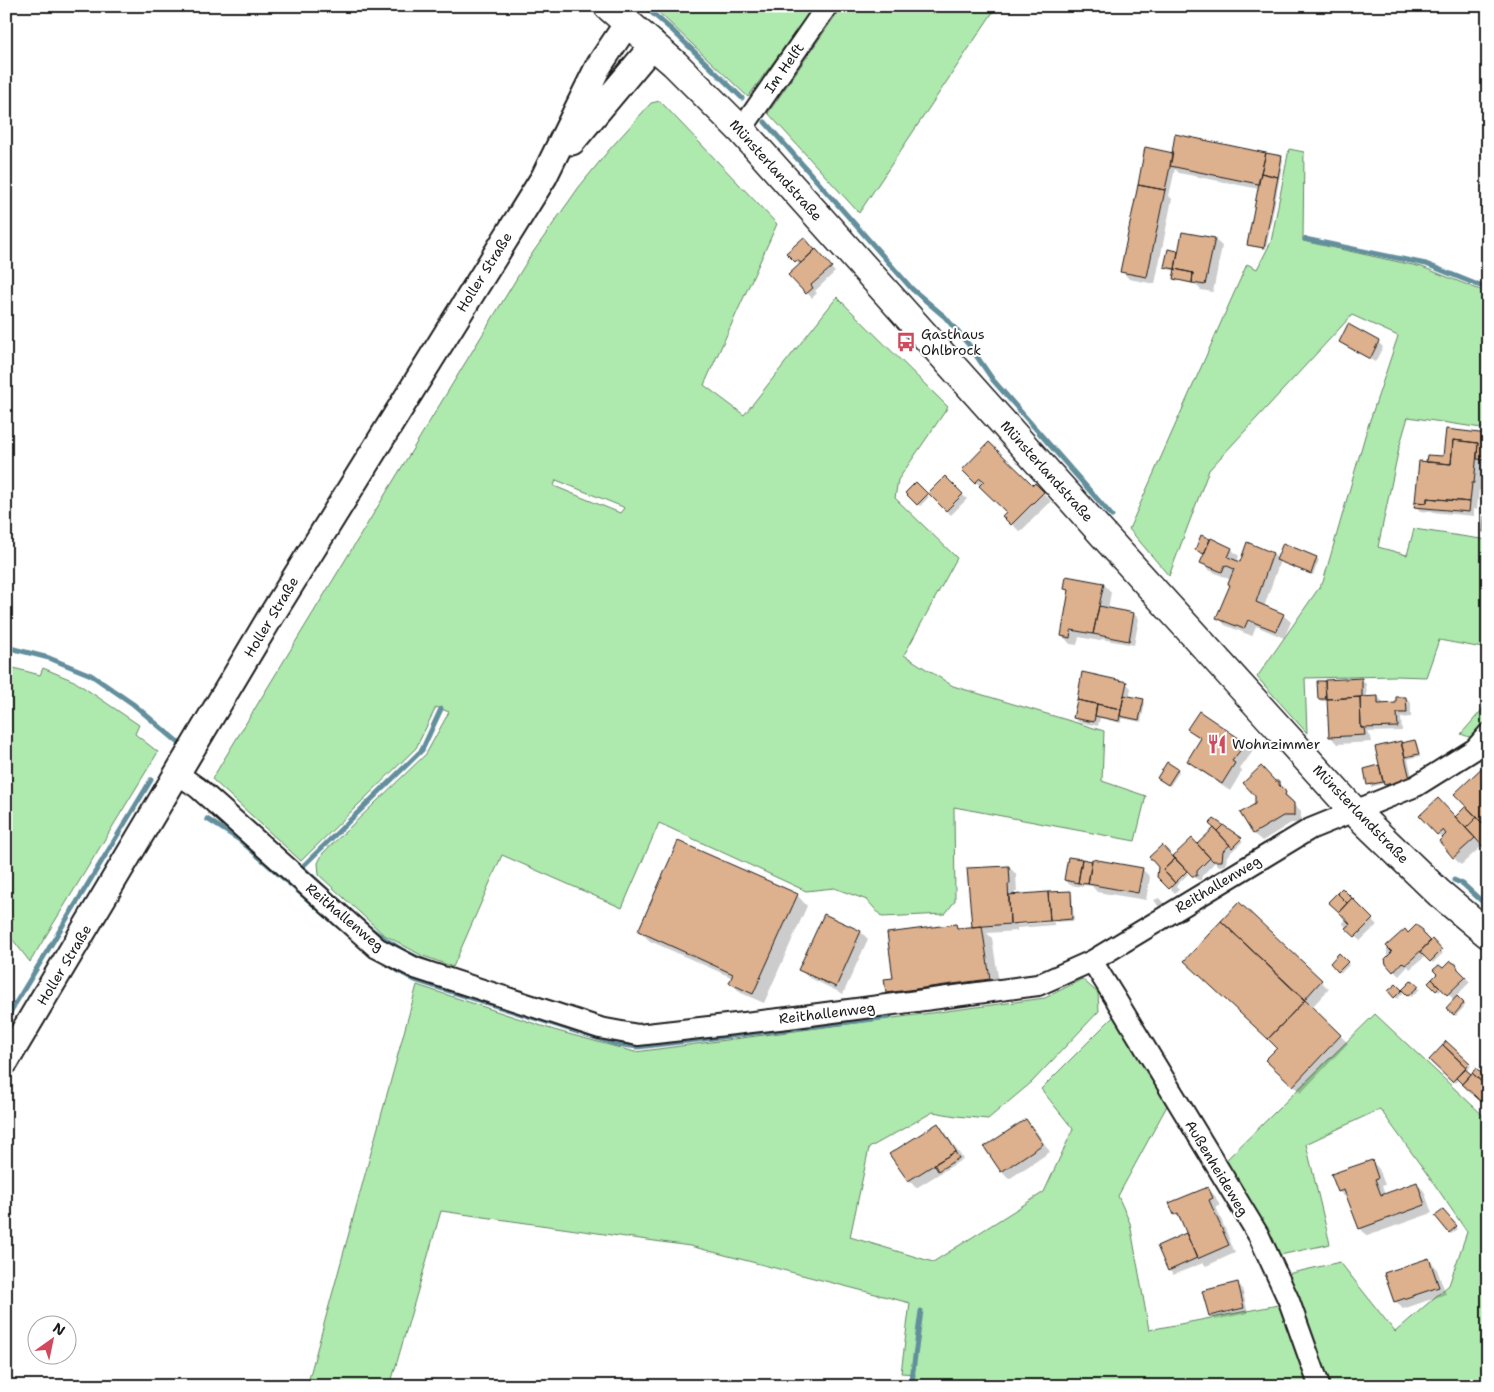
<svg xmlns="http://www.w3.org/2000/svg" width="1494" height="1392" viewBox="0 0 1494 1392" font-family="'Shantell Sans',sans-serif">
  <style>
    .green { fill: #aee9ae; stroke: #658265; fill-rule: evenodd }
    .shadow { fill: #0003; fill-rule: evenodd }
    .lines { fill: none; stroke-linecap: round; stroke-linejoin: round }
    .stream { stroke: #638f9d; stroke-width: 5 }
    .building { fill: #ddb08e; stroke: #1c1c1c }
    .minor-casing { stroke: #1c1c1c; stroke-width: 24 }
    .tertiary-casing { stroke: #1c1c1c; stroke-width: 29 }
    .secondary-casing { stroke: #1c1c1c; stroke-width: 31 }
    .minor { stroke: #fff; stroke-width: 20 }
    .tertiary { stroke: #fff; stroke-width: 25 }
    .secondary { stroke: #fff; stroke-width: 28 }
    .labels { text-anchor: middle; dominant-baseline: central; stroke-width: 4; stroke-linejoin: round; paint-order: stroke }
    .street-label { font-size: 14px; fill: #1c1c1c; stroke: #fff }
    .poi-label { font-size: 14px; fill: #1c1c1c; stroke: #fff; text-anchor: start }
  </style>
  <rect width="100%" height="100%" fill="#fff"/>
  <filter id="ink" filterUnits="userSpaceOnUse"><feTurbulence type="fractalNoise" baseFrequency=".02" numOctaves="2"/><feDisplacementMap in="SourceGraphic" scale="10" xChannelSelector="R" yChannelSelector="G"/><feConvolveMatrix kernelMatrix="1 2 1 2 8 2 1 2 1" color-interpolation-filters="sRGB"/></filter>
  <g filter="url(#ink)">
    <path class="green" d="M652,6H814L748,97Z
      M842,6H997L859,213L768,113Z
      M660,101L777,224L704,385L744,415L837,297L948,407L898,480L895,498L957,558L904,655L953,686L1104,731L1102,781L1146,796L1135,841L954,807L955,901L945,914L882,917L867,900L834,888L806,891L659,823L622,908L502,855L453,967L421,955L383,934L319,875L318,863L323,853L426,754L449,712L436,707L416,748L301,861L212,779L529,258L579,187L609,150L651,103ZM556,480L623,507L624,508L620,513L554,486Z
      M1289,149L1304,152L1303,241L1422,267L1488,293V429L1408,417L1399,448L1378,547L1407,555L1414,529L1488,540V649L1439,640L1426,677L1395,676L1305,678L1307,733L1257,677L1323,582L1367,429L1398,336L1352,315L1209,470L1169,576L1129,529L1247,264L1257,269L1271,242Z
      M6,666L40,675L43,668L74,681L139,725L135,734L158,752L30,962L6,931Z
      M1488,703V722L1481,729L1469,737L1461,734Z
      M1082,979L1098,993L1099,1011L1032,1082L988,1119L956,1116L933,1112L869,1148L850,1237L933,1262L1044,1192L1073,1129L1041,1089L1114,1016L1168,1104L1118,1196L1130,1223L1149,1330L1283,1304L1309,1386H914L915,1374L901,1373L910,1303L690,1246L441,1211L390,1386H307L417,985L554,1030L635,1052L1045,998Z
      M1375,1014L1488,1120V1386H1325L1283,1275L1340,1262L1395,1332L1449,1285L1467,1232L1435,1185L1380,1109L1306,1144L1330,1244L1276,1256L1222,1164Z"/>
    <path class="shadow" d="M1176,136L1281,157L1283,160L1266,249L1250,246L1248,244L1259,189L1179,173L1175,169L1169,196L1172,199L1155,284L1129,279L1122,271L1173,155Z
      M803,239L835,272L815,291L817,293L812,298L790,275L800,266L788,253Z
      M1214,239L1222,246L1213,292L1201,290L1195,284L1177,280L1175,278L1176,271L1167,269L1165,267L1178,252L1179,253Z
      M1340,342H1378L1383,347L1375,362L1345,346Z
      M1488,435V466H1484L1482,491L1479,490L1477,509H1474V516L1420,511L1416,507L1428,463L1444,458Z
      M963,470L1033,487L1035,485L1051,501L1020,532L1004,516L1008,512Z
      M945,478L967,499L951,515L929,493Z
      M916,484L929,497L920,506L907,493Z
      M1202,537L1231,549L1239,556L1237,562L1240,563L1273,554L1278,559L1284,545L1319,560L1313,575L1280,561L1264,607L1283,615L1291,622L1284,638L1256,626L1252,636L1225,625L1218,617L1231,585V580L1209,570L1202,563L1205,554L1198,551Z
      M1067,577L1104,584L1111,592L1108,609L1134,614L1139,619L1134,645L1101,639L1100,641L1079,637L1077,645L1070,644L1063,636L1070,593L1065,588Z
      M1361,679L1366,684L1367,698L1378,697L1383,702V705H1397L1406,698L1411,703V717L1401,718L1402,731L1367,732L1371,737L1372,742L1337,744L1330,736L1328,701H1321L1319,699L1325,682L1327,684ZM1366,696L1367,698L1333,700V697Z
      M1126,683L1131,688L1129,698L1143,701L1145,703L1141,722L1122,718L1121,723L1100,718L1098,726L1079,722L1074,718Z
      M1189,729L1245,744L1253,751L1240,769L1242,771L1230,791L1196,768L1189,761L1201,740Z
      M1415,741L1417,743L1420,756L1408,759L1414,784L1390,790L1385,783L1371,787L1369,784L1365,770L1380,766L1402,744Z
      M1488,764L1483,845L1461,865L1447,851L1449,850L1443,839L1421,816L1455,818L1466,808Z
      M1177,770L1179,772L1170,786L1160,780Z
      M1275,782L1279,783L1286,790V794L1293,801V804L1301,812V823H1291L1262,841L1254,834L1242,814L1256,805Z
      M1214,821L1243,841L1227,856L1226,865L1219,866L1215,862L1202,876L1201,880H1198L1180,862L1178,864L1188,874L1176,886L1179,889L1175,893L1158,876L1173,858L1192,840L1197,845L1215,828Z
      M1009,867L1016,874L1017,892H1015V896L1070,892L1072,894L1074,921L1054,922V925L1017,928V931L987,933L992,938L1000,989L897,1003L887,993L894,979L956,926L959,929L975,928ZM1056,919V922L1017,925V922Z
      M1142,869L1150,877L1146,900L1097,892L1092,886L1083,885V887L1070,885L1065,880Z
      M1342,890L1377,925L1360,941L1342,923L1347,919L1330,902Z
      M797,895L807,906L764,1003L741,993L731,983L733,978L650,941L639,931Z
      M1159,898L1164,904L1159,907L1154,900Z
      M1239,904L1329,989L1311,1008L1348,1043L1301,1093L1267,1060L1278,1048Z
      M825,915L861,932L868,939L843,994L808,977L800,970Z
      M1422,931L1427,936V939L1432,942L1443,953L1433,963L1426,956L1410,969L1408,966L1399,976L1387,964V946L1408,934Z
      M1339,955L1349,965L1341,973L1331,963Z
      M1454,964L1470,982L1455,997L1465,1006L1456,1016L1448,1008L1455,1001L1443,988L1439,992L1430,983L1443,970Z
      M1412,981L1420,989L1411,997L1405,991L1397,999L1390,991L1396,985L1402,991Z
      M1447,1043L1471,1066L1466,1071L1471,1076L1488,1107L1458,1079L1455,1083L1431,1060Z
      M1026,1120L1034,1128L1050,1152L1009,1179L1002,1171Z
      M938,1124L945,1132L963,1159L916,1188L909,1180Z
      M1372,1161L1379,1169L1385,1185L1382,1186L1385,1195L1416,1183L1424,1191L1432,1213L1367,1236L1360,1228L1348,1198L1347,1199L1339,1191Z
      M1208,1188L1215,1196L1220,1206L1216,1207L1235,1253L1206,1266L1203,1263L1173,1275L1169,1270L1186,1235L1190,1239L1182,1221L1175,1214Z
      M1443,1211L1458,1229L1451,1234L1436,1217Z
      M1428,1259L1436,1267L1446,1294L1403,1309L1395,1301Z
      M1237,1284L1242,1288L1248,1313L1215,1320L1210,1316Z"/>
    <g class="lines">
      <path class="stream" d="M644,6L672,30L742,98
        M765,122L912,289L945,317L969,345L993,380L1112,516
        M1305,239L1426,264L1488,289
        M6,647L49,658L91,675L133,704L179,743
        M207,819L241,841L338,926
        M1454,880L1463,884L1488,907
        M431,963C379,945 341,902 302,867L422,750L441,709
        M397,970L415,980L616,1044L638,1047L890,1017
        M6,1019L151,780
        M911,1386L921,1311"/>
    </g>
    <path class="building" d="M1175,134L1266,153L1258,184L1170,166Z
      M1145,147L1173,153L1165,190L1138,185Z
      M1266,153L1282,156L1278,177L1261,173Z
      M1261,173L1278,177L1264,248L1247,245Z
      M1138,185L1165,190L1147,277L1120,272Z
      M1182,232L1215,238L1205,285L1192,283L1193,273L1175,269Z
      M804,237L815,250L801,263L797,260L795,262L786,253Z
      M816,249L832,267L811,285L813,288L806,294L788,275Z
      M1168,249L1178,251L1175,269L1164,267Z
      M1175,269L1193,273L1192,283L1173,279Z
      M1348,324L1379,341L1370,359L1339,342Z
      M1446,429L1488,434V460L1477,459L1478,443L1453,440L1451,464L1426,462L1427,455L1443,456Z
      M1453,440L1478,443L1474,483H1472L1470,502L1427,498V503L1415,502L1419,461L1451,464Z
      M989,442L1033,485L1035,483L1044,492L1011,525L1002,516L1006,512L979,486L984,481L980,478L975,483L962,470Z
      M945,476L963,494L946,511L928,493Z
      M916,482L928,494L917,505L905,493Z
      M1427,498L1470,502L1469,512L1414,507L1415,502L1427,503Z
      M1484,516L1488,517V533L1483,532Z
      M1201,535L1210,539L1204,554L1195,550Z
      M1211,538L1232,548L1228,557L1240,562L1247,542L1273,553L1256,602L1284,614L1276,631L1248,620L1244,629L1216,618L1230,585L1228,584L1234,569L1225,565L1222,572L1200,563Z
      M1283,543L1317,557L1311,574L1276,560Z
      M1066,576L1104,583L1093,634L1071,630L1070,638L1061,636L1069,590L1064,589Z
      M1099,606L1134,613L1129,641L1093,634Z
      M1082,672L1127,682L1121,709L1077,700Z
      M1362,678V697L1326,699L1325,680Z
      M1317,681H1325L1326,699H1318Z
      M1124,695L1144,699L1139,720L1120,716Z
      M1378,696V704L1396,703V697H1406L1407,713H1397L1398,727L1361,728L1360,697Z
      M1360,697L1361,728H1364L1365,735L1329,737L1327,699Z
      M1077,700L1097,704L1094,722L1073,718Z
      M1097,704L1121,709L1119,721L1095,716Z
      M1199,711L1246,743L1232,761L1235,763L1222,784L1187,761L1201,738L1187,729Z
      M1415,740L1419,754L1405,757L1401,743Z
      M1401,741L1410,779L1384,785L1375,747Z
      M1167,762L1178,769L1168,785L1157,778Z
      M1488,762V829L1454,794Z
      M1379,765L1383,782L1367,785L1364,769Z
      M1261,766L1275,781H1279V785L1286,792L1285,795L1294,803V816H1283L1253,834L1240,813L1255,804V796L1243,783Z
      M1438,798L1475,838L1453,858L1439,841L1446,834L1443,830L1437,835L1419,816Z
      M1466,806L1477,817L1466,828L1455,817Z
      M1477,817L1488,829V852L1466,828Z
      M1214,819L1223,825L1217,831L1209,824Z
      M1223,825L1242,838L1232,848L1217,831Z
      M1214,828L1230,845L1223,851L1222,861H1213L1197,844Z
      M1192,838L1210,858L1197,871V876H1192L1173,856Z
      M678,841L798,894L753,994L729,983L733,974L638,931Z
      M1162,845L1175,859L1163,870L1175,883L1169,889L1157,877L1158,867L1149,857Z
      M1068,857L1082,859L1078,883L1064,880Z
      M1082,859L1092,861L1088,884L1078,883Z
      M1092,859L1143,868L1138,893L1088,884Z
      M1175,859L1187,871L1175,883L1163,870Z
      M1009,866L1010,884H1008L1010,924L972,927L967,868Z
      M1342,888L1352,898L1347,903L1337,893Z
      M1071,891L1072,919L1050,921L1048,892Z
      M1048,892L1050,921L1010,924L1009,895Z
      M1337,893L1347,903L1339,912L1328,902Z
      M1352,898L1373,919L1355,937L1345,928L1350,924L1339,912Z
      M1239,902L1322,980L1304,1000L1221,921Z
      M824,914L861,931L836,987L798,970Z
      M1221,921L1305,1000L1268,1039L1184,961Z
      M956,924L957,928L982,926L990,979L886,993L884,979L893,978L887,933Z
      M1416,925L1423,930V933L1431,941L1412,959L1405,965L1402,962L1393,972L1386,964L1385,959L1392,952L1386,946L1405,929L1408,933Z
      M1432,939L1442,950L1430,962L1420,952Z
      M1339,953L1348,962L1338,972L1330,963Z
      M1450,961L1456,964L1458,969L1466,977L1447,995L1432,979L1437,974L1433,970L1439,965L1443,968Z
      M1432,979L1440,987L1436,991L1428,983Z
      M1412,980L1419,986L1408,996L1402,990Z
      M1396,984L1402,990L1394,998L1388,991Z
      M1457,996L1464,1003L1454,1015L1446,1008Z
      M1305,1000L1341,1035L1293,1086L1265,1060L1277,1048L1268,1039Z
      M1446,1041L1470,1063L1466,1067L1443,1045Z
      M1443,1045L1466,1067L1452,1082L1429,1060Z
      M1476,1068L1488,1079V1088L1472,1073Z
      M1465,1069L1471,1074L1462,1084L1456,1078Z
      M1472,1073L1488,1088V1108L1462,1084Z
      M1026,1119L1043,1144L1001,1172L984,1147Z
      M938,1123L956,1151L908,1181L889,1154Z
      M955,1152L959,1158L938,1171L934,1164Z
      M1372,1160L1378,1178L1375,1179L1381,1195L1417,1182L1425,1205L1359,1229L1344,1190L1338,1192L1331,1174Z
      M1208,1187L1213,1198L1209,1200L1229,1245L1197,1259L1178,1213L1174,1215L1169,1203Z
      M1443,1210L1457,1226L1449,1233L1435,1216Z
      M1186,1233L1197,1258L1168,1271L1157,1246Z
      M1429,1258L1439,1287L1394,1302L1384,1273Z
      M1238,1282L1244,1308L1209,1316L1202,1291Z"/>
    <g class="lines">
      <defs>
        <path id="minor" d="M741,130L827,6
          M178,774L198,788L377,948L415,968L600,1028L638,1035L788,1018L1038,985L1092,961L1310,829L1416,786L1475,749L1488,734
          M1092,961L1115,998L1259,1236L1289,1301L1318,1382V1386"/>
        <path id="tertiary" d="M572,142L654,44
          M6,1061L268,621L544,177L598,67L628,22"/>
        <path id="secondary" d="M608,6L675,64L741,130L1107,539L1354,811L1439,893L1488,934"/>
      </defs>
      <use href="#minor" class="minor-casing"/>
      <use href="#tertiary" class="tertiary-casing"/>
      <use href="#secondary" class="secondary-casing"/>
      <use href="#minor" class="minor"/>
      <use href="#tertiary" class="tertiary"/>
      <use href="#secondary" class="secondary"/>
    </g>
  </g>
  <defs>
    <symbol id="bus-bare" viewBox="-9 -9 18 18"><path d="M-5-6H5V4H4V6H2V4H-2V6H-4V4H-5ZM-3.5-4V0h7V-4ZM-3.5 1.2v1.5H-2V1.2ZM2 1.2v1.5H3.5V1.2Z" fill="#d1495b" stroke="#fff" stroke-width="2.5" paint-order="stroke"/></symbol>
    <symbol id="restaurant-bare" viewBox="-9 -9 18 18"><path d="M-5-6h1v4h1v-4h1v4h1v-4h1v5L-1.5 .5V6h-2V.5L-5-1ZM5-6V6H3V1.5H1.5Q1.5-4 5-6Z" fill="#d1495b" stroke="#fff" stroke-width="2.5" paint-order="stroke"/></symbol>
  </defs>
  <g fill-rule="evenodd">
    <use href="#bus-bare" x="892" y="328" width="28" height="28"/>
    <use href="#restaurant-bare" x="1203" y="730" width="28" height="28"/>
  </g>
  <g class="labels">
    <g class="street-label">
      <text transform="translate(784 68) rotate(-55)">Im Helft</text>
      <text transform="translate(776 170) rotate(48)">Münsterlandstraße</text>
      <text transform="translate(484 272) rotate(-58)">Holler Straße</text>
      <text transform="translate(1047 471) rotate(48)">Münsterlandstraße</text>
      <text transform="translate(271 617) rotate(-59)">Holler Straße</text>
      <text transform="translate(1361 814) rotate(46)">Münsterlandstraße</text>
      <text transform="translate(1218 884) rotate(-31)">Reithallenweg</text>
      <text transform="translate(345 917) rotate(40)">Reithallenweg</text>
      <text transform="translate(64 965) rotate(-59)">Holler Straße</text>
      <text transform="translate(827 1013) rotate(-7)">Reithallenweg</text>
      <text transform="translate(1217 1168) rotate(59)">Außenheideweg</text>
    </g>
    <g class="poi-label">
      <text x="921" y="334">Gasthaus<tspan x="921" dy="16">Ohlbrock</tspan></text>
      <text x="1232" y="744">Wohnzimmer</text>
    </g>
  </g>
  <rect width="1494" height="1392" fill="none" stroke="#fff" stroke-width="25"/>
  <rect x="12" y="12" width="1469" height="1367" fill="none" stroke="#1c1c1c" stroke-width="2" filter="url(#ink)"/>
  <g transform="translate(52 1340) rotate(33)"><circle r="24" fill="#ffffff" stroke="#a4a4a4"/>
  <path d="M0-4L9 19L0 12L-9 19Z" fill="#d1495b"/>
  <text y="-8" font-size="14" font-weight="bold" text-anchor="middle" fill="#1c1c1c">N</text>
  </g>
</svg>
